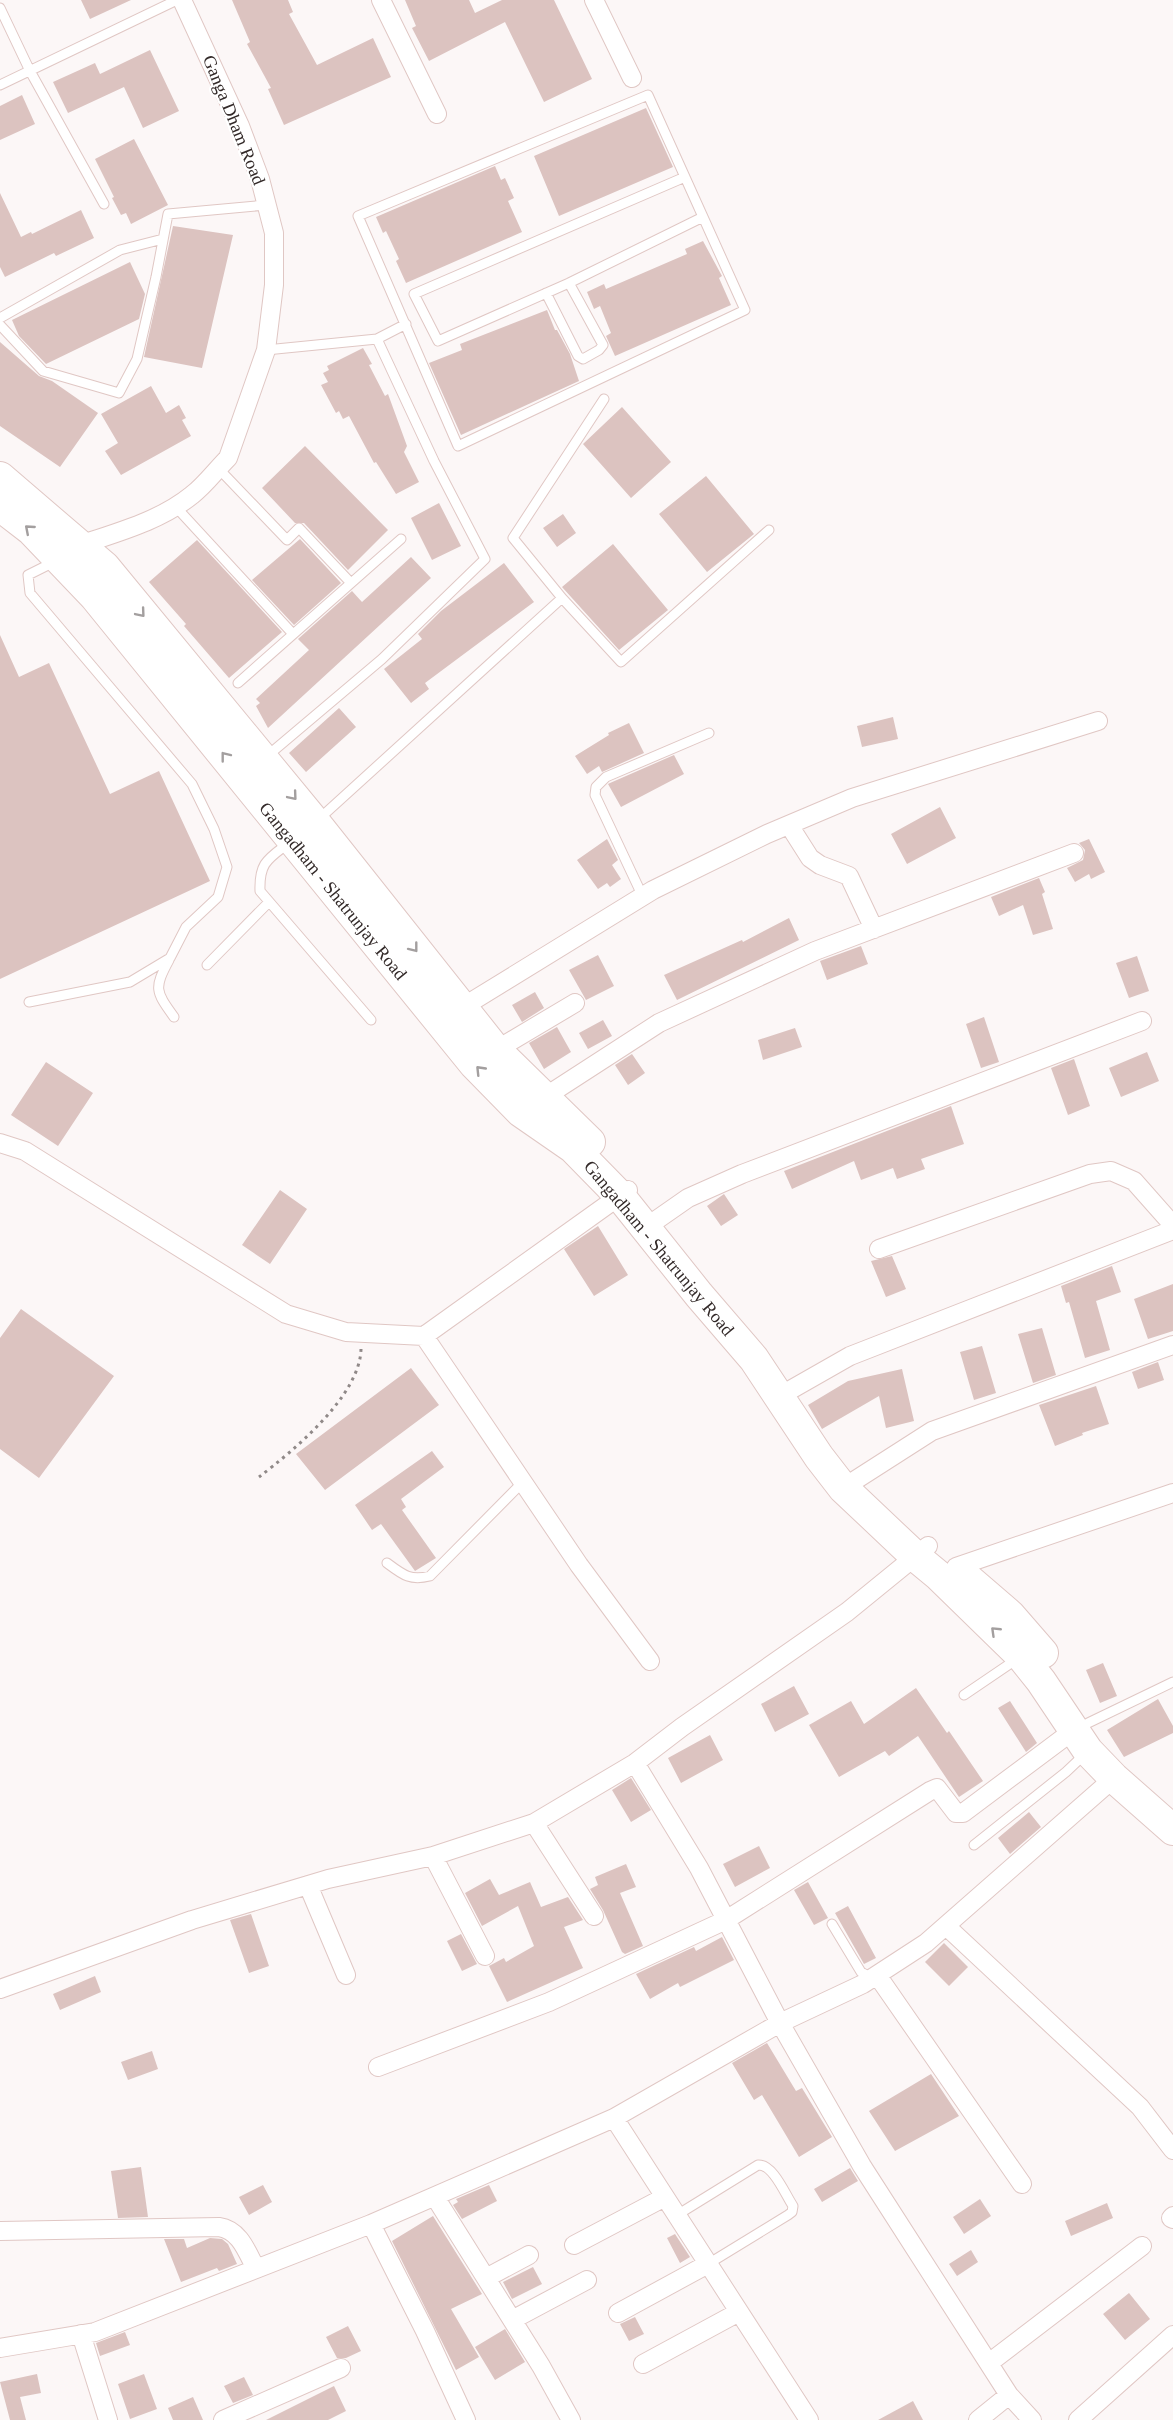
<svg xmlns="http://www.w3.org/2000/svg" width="1173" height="2420" viewBox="0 0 1173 2420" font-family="Georgia,serif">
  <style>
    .building { fill: #dcc3c0 }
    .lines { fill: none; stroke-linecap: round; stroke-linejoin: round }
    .lane-casing { stroke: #e0c7c4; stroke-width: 11 }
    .street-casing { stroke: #e0c7c4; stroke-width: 20 }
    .primary-casing { stroke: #e0c7c4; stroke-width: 32 }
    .path { stroke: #908988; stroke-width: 3; stroke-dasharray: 3 4.5; stroke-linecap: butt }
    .lane { stroke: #fff; stroke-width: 9 }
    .street { stroke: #fff; stroke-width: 18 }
    .primary { stroke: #fff; stroke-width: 30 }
    .oneway { stroke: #a39f9f }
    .labels { text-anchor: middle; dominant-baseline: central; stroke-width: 4.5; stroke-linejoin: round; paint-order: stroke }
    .street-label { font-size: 18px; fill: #332a29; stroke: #fff }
  </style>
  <rect width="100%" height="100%" fill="#fcf7f7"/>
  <path class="building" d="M81,0H131L90,19Z
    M232,0H288L293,12L289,14L317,65L373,38L391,77L284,125L268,89L271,88L247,44L250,42Z
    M405,0H469L475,13L502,0H554L592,79L544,102L505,22L429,61L412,28L416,26Z
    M150,50L179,111L143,128L124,87L68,113L53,82L95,63L100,74Z
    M22,95L35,124L0,140V106Z
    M646,108L673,167L559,216L534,156Z
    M134,139L168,205L131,224L126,213L121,215L112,198L114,197L95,159Z
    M495,166L501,180L505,178L514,198L508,201L522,232L406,283L396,261L399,259L386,231L383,233L376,217Z
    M0,193L21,237L31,232L32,234L81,210L94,238L56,256L54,253L5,277L0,267Z
    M173,226L233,235L202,368L144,357Z
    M703,241L722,276L719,278L731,305L615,356L606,336L611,333L600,306L594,309L587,292L604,284L606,289L687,254L685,249Z
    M130,262L145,294L139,319L46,364L19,336L12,320Z
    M547,310L555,330H557L570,354L579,381L461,435L429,363L462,350L460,344Z
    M0,342L39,376L52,381L98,413L60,467L0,426Z
    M363,348L372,364L369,365L385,396L388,394L407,446L404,452L419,482L396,494L376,462L374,463L349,416L343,419L339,411L336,413L321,385L328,382L323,373L329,370L327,366Z
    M151,386L166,413L179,405L186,418L182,420L191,436L121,475L105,451L118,443L101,414Z
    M622,407L671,462L631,498L583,444Z
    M305,446L388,530L348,570L304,523H295L262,488Z
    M706,476L754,534L707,572L659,514Z
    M439,503L461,546L432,560L411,518Z
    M563,514L576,533L557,547L543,528Z
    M300,539L341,583L294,625L252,580Z
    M197,540L282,632L229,678L184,626L186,624L149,582Z
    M613,544L668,610L619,650L562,587Z
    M411,557L431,578L268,728L256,706L260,703L256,699L309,650L298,639L352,591L362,602Z
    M504,563L534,602L425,683L429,689L411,703L384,669L422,639L418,634L441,611Z
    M0,635L19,677L49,663L110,794L159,771L210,881L0,979Z
    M339,708L356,727L306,772L289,753Z
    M893,717L898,739L862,747L857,726Z
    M629,723L644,753L602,772L599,766L587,774L575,756L609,735L608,733Z
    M674,755L684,774L621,807L608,784L610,783Z
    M940,807L956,838L907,864L891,834Z
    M607,839L618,860L612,865L621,879L610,887L607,883L598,889L577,860Z
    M1089,839L1105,872L1091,879L1089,874L1075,882L1067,868L1083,860L1085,850L1079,843Z
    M1039,878L1045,892L1042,894L1053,929L1033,935L1023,905L999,916L991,897Z
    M789,918L799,940L677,1000L664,975L742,940L743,942Z
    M861,946L868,964L827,980L820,961Z
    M598,955L614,986L586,1000L569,970Z
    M1137,956L1149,991L1129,998L1116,963Z
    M535,992L544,1008L522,1022L512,1005Z
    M984,1017L999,1062L981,1068L966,1024Z
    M603,1020L612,1036L588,1049L579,1033Z
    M557,1027L571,1052L544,1069L529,1043Z
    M795,1028L802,1047L763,1060L758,1040Z
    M1147,1052L1159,1081L1121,1097L1109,1068Z
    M632,1054L645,1073L628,1085L615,1065Z
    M1074,1059L1090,1106L1068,1115L1051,1068Z
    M46,1062L93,1093L58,1146L11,1115Z
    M951,1106L964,1144L921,1159L925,1169L897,1179L893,1168L861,1180L854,1161L792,1189L784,1171Z
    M280,1190L307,1209L270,1264L242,1245Z
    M724,1194L738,1215L721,1226L707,1206Z
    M598,1226L628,1275L594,1296L564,1249Z
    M892,1256L906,1289L886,1297L871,1261Z
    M1112,1266L1121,1292L1096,1301L1110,1350L1085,1358L1069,1302L1066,1303L1061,1286Z
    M1173,1284V1331L1148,1339L1134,1299Z
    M21,1309L114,1376L39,1478L0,1449V1338Z
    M1042,1328L1056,1375L1033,1383L1018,1334Z
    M982,1346L996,1393L974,1400L960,1352Z
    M1158,1362L1164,1380L1138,1389L1132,1372Z
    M411,1368L439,1405L325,1490L296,1454Z
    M902,1369L914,1421L886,1428L879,1396L822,1429L808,1405L848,1381Z
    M1096,1386L1109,1424L1082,1433L1083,1435L1055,1446L1039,1405Z
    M432,1451L444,1467L401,1499L406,1507L402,1510L436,1558L415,1571L381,1524L372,1530L355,1505Z
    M1103,1663L1117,1696L1100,1703L1086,1670Z
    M794,1686L809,1714L775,1732L761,1704Z
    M916,1688L947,1733L949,1731L983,1781L959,1797L918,1736L889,1756L885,1751L839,1777L809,1725L851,1701L864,1724Z
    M1158,1699L1173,1726V1733L1124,1757L1107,1730Z
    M1010,1701L1037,1743L1026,1752L998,1708Z
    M710,1735L723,1760L681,1783L668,1758Z
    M631,1778L651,1810L631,1822L612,1790Z
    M1029,1812L1041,1827L1010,1854L998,1838Z
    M759,1846L770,1868L735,1887L723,1864Z
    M626,1864L636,1887L620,1893L643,1946L625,1954L622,1952L603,1910L590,1889L598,1885L595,1877Z
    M490,1879L499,1895L530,1882L541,1907L568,1897L583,1920L564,1927L583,1968L507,2002L489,1966L504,1958L506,1962L534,1946L518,1906L482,1926L465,1893Z
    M808,1882L828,1918L814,1925L794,1890Z
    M848,1906L876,1958L864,1964L835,1913Z
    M251,1914L269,1966L249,1973L230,1920Z
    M461,1934L477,1964L462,1971L447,1941Z
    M722,1937L734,1960L680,1987L678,1983L650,1999L636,1974L694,1947L696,1951Z
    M944,1943L968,1967L949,1986L925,1962Z
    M95,1976L101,1992L60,2010L53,1994Z
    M767,2043L796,2091L802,2088L832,2137L799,2157L762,2095L754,2100L732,2063Z
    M152,2051L158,2069L128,2080L121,2062Z
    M931,2074L959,2116L895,2151L869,2111Z
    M141,2167L148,2217L118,2218L111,2171Z
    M850,2168L858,2181L822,2202L814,2189Z
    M263,2185L272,2202L249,2215L239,2197Z
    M489,2185L497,2201L462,2219L453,2205L458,2202L456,2199Z
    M980,2199L991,2216L964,2234L953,2217Z
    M1107,2203L1113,2218L1071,2236L1065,2221Z
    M433,2216L482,2294L451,2309L479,2357L456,2370L392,2241Z
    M675,2234L690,2257L680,2263L667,2238Z
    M210,2238L222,2239L228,2244L237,2264L219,2271L217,2268L181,2282L164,2239H184L187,2248Z
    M971,2250L978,2262L957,2276L949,2264Z
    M533,2267L542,2284L512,2299L503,2282Z
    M1129,2293L1150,2319L1125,2340L1103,2314Z
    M635,2317L644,2334L629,2341L620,2324Z
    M348,2326L361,2351L346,2358H337L326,2337Z
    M505,2329L525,2362L495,2380L475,2347Z
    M125,2332L130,2345L100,2356L96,2343Z
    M37,2374L41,2393L20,2397L26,2420H10L0,2382Z
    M144,2374L157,2409L130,2419L118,2384Z
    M244,2377L253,2395L233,2403L224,2386Z
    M334,2386L346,2411L328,2420H266Z
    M193,2397L203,2420H173L168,2408Z
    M913,2401L923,2420H878Z"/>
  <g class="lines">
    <defs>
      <path id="lane" d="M0,8L30,71L104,204
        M0,85L177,0
        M648,95L745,310L458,446L358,216Z
        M685,177L414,294L438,341L569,283L703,217
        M546,293L578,356L583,359L599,350L603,345L569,283
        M0,318L120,250L163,239
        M0,325L43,371L119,393L137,359L156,277L168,214L266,205
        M266,350L377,339L406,324
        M604,399L513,538L562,598L621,662L769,530
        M218,468L287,540L299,528L351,583
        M175,506L293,634
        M238,683L401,539
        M266,757L382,659L485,559L434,461L377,339
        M319,819L562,598
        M290,842C268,859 259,862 260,891L371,1020
        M643,897L595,795L596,787L606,777L709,733
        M169,960C154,988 155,991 174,1017
        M207,965L269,902
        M29,1002L130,982L170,958L186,927L218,897L227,867L214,829L192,784L30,593L28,575L54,562
        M387,1563C403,1575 410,1581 430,1576L523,1482
        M964,1695L1017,1659
        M1088,1723L1173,1682
        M974,1845L1066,1772L1085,1754
        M832,1924L861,1972L872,1978
        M677,2215L758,2165C773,2164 785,2194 793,2206L792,2212L788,2215L708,2264"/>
      <path id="street" d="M381,0L437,114
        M594,0L632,78
        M80,545C118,532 160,521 192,495C205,485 216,470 228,458L266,350L274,285V233L260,179L240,126L182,0
        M789,825L810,858L820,865L849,876L874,929
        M453,1013L653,890L767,834L852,798L1098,721
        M496,1050L575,1003
        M537,1102L659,1023L815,951L1074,853
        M0,1143L25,1151L286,1314L346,1332L424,1336
        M628,1190L424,1336L579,1565L650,1661
        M645,1228L688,1198L742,1174L1142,1021
        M879,1249L1090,1174L1111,1171L1134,1181L1173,1225
        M778,1397L850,1356L1173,1230
        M843,1488L932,1431L1173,1345
        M956,1567L1173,1493
        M635,1763L699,1868L780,2023L862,2166L1009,2395
        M534,1823L594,1916
        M433,1856L485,1956
        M308,1885L346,1975
        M946,1926L1140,2107L1173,2150
        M877,1975L1022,2184
        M0,1989L192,1920L328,1879L433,1856L534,1823L635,1763L682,1727L847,1612L928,1546
        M378,2067L549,2002L726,1920L930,1791L937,1788L956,1813H963L1074,1730
        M614,2118L809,2420
        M435,2197L541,2366L571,2420
        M1173,2216L1171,2218L1173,2219
        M371,2224L425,2331L466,2420
        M0,2231L219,2227C240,2230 247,2252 256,2269
        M574,2245L665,2197
        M486,2278L529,2255
        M618,2313L708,2264
        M512,2320L587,2280
        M81,2334L108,2420
        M0,2348L95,2332L371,2224L614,2118L780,2023L863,1984L926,1943L1114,1778
        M989,2363L1142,2246
        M643,2364L739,2312
        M223,2420L341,2368
        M978,2420L1009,2395L1032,2420
        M1078,2420L1173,2335"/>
      <path id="primary" d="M0,477L105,567L315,822L496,1050L590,1142
        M0,506L31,530L95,597L474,1064L521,1112L573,1148L620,1196L699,1295L754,1359L819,1457L843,1488L916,1557L939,1576L1021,1656L1041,1681L1088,1751L1114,1778L1173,1830
        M966,1577L1010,1615L1043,1653"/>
    </defs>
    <use href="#lane" class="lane-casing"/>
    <use href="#street" class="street-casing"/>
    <use href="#primary" class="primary-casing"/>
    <path class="path" d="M259,1477C293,1451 360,1396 361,1349"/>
    <use href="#lane" class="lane"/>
    <use href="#street" class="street"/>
    <use href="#primary" class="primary"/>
  </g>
  <defs><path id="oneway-chevron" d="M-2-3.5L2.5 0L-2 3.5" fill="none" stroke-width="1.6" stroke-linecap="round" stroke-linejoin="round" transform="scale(1.5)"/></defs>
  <g class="oneway">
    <use href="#oneway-chevron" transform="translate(29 529) rotate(-139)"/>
    <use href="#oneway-chevron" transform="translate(141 613) rotate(50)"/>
    <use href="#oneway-chevron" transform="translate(225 756) rotate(-128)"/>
    <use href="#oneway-chevron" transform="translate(293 796) rotate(50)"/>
    <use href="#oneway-chevron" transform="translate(414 948) rotate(52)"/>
    <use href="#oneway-chevron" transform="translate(480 1070) rotate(-134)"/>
    <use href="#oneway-chevron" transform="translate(995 1631) rotate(-136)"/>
  </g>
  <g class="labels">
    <g class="street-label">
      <text transform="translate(234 120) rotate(68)">Ganga Dham Road</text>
      <text transform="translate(333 891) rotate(51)">Gangadham - Shatrunjay Road</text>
      <text transform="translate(659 1248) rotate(50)">Gangadham - Shatrunjay Road</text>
    </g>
  </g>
</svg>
